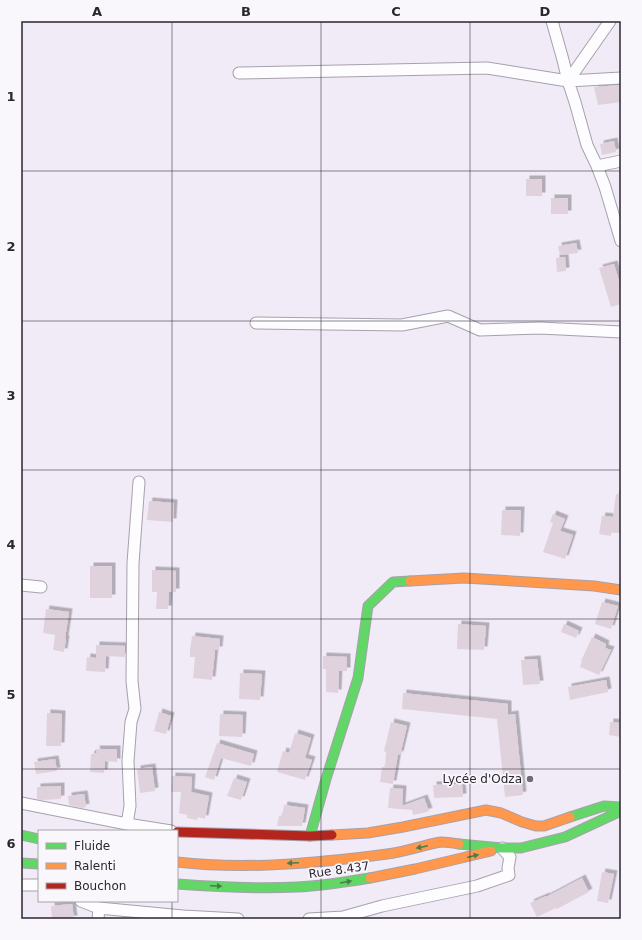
<svg xmlns="http://www.w3.org/2000/svg" width="642" height="940" viewBox="0 0 642 940" font-family="'DejaVu Sans',sans-serif">
  <style>
    .building { fill: #dfd2dd; filter: url(#shadow) }
    .lines { fill: none; stroke-linecap: round; stroke-linejoin: round }
    .street-casing { stroke: #a6a1ab; stroke-width: 13 }
    .fast-casing { stroke: #a6a1ab; stroke-width: 11 }
    .slow-casing { stroke: #a6a1ab; stroke-width: 11 }
    .jam-casing { stroke: #a6a1ab; stroke-width: 11 }
    .street { stroke: #fdfcfe; stroke-width: 11 }
    .fast { stroke: #63d668; stroke-width: 9 }
    .slow { stroke: #ff974d; stroke-width: 9 }
    .jam { stroke: #b3261e; stroke-width: 9 }
    .oneway { fill: #477e4c }
    .grid { fill: none; stroke: #2b2630; stroke-width: 1; stroke-opacity: 0.55 }
    .poi-dot { fill: #706b76; stroke: #f9f7fc; stroke-width: 1.5 }
    .labels { text-anchor: middle; dominant-baseline: central; stroke-width: 3.5; stroke-linejoin: round; paint-order: stroke }
    .poi-label { font-size: 12px; fill: #2b2630; stroke: #f9f7fc; text-anchor: end }
    .street-label { font-size: 12px; fill: #2b2630; stroke: #f9f7fc }
    .neatline { fill: none; stroke: #2b2630; stroke-width: 1.5 }
    .grid-label { font-size: 13px; text-anchor: middle; font-weight: bold; fill: #2b2630 }
  </style>
  <defs>
    <filter id="shadow"><feDropShadow dx="3.5" dy="-3.5" stdDeviation="0" flood-color="#0004"/></filter>
  </defs>
  <rect width="100%" height="100%" fill="#f1ebf8"/>
  <path class="building" d="M621,85V102L598,105L594,87Z
    M614,141L616,152L602,155L600,144Z
    M526,179H542V196H526Z
    M551,198H568V214H551Z
    M576,243L578,253L560,255L558,246Z
    M565,257L566,271L557,272L556,258Z
    M614,264L621,288V304L611,307L599,268Z
    M616,494H621V533H611V536L599,534L602,516L613,517Z
    M149,501L174,503L173,522L147,520Z
    M502,510H521L520,536L501,535Z
    M553,514L565,519L560,531L573,535L565,559L543,552L553,523L550,522Z
    M90,566H112V598H90Z
    M152,570L176,571V592H169L168,609H156L157,592H152Z
    M602,602L618,606L611,629L595,624Z
    M46,609L69,612L65,639H66L64,652L53,650L55,635L43,633Z
    M458,624L486,626L484,650L457,649Z
    M564,624L579,631L576,638L561,632Z
    M192,636L220,639L219,650H215L212,680L193,678L195,657H190V650Z
    M592,637L606,644L605,648L611,650L599,675L580,667L582,661H581Z
    M96,645L125,646V657L106,656L105,672L86,671L87,657L96,658Z
    M323,656L347,657V671H339L338,693L326,692V669H323Z
    M537,659L540,684L523,685L521,660Z
    M240,673L262,674L260,700L239,699Z
    M606,680L608,692L570,700L568,687Z
    M403,693L508,704V715L515,714L523,795L505,797L497,719L402,709Z
    M159,712L171,716L166,734L154,731Z
    M47,713L62,714L61,746H46Z
    M220,714L243,715L242,737L219,736Z
    M391,722L407,726L400,755L398,754L393,784L380,782L382,767H385L386,752L384,751Z
    M610,722L621,723V737L609,735Z
    M295,733L311,738L305,758L312,760L305,780L277,772L283,751L289,753Z
    M217,743L254,754L251,766L221,758L214,780L205,777Z
    M96,749H117V762L105,761L104,773L90,772L91,754L97,753Z
    M55,759L57,771L36,774L34,762Z
    M152,767L155,791L140,793L137,769Z
    M172,776L192,777L191,792L209,796L205,819L198,817L197,820L187,818V815L179,813L181,792H171Z
    M234,778L247,782L241,800L227,796Z
    M462,784L463,797L434,798L433,785Z
    M61,786V799L41,800L37,799V787Z
    M390,788L403,789L402,806L424,798L429,811L427,812L413,815L412,810L388,808Z
    M84,794L86,807L82,808L69,805L68,796Z
    M284,805L305,808L302,826H277L279,816H282Z
    M602,872L614,874L608,903L597,901Z
    M582,878L589,892L557,909L556,908L537,917L530,903L546,896V897Z
    M72,904L74,919H52L51,906Z"/>
  <g class="lines">
    <defs>
      <path id="street" d="M552,21L563,60L568,81L575,102L587,145L597,166L605,187L621,241
        M239,73L487,68L568,81L621,78
        M568,81L610,21
        M597,166L621,161
        M256,323L402,325L448,316L480,330L540,328L621,332
        M21,585L41,587
        M21,803L127,824L171,831
        M127,824L130,806L128,761L131,722L135,709L132,681L133,563L139,482
        M21,885H39
        M81,901L99,908L183,916L238,919
        M98,919L99,908
        M309,919L343,917L382,906L477,886L509,875L508,868L510,857L502,848"/>
      <path id="fast" d="M570,817L604,806L621,807
        M21,835L39,839
        M310,836L326,779L358,678L368,606L393,582L410,581
        M459,844L502,848H521L565,837L621,811
        M21,863L39,864
        M177,884C217,887 257,889 297,887C321,886 346,882 370,878"/>
      <path id="slow" d="M410,581L464,578L594,586L621,590
        M332,835L368,833L403,827L486,810L501,813L522,822L536,826H544L570,817
        M177,862C246,870 318,863 387,854C405,852 423,845 441,842C446,842 453,843 459,844
        M370,878L415,869L491,851"/>
      <path id="jam" d="M177,832L310,836L332,835"/>
    </defs>
    <use href="#street" class="street-casing"/>
    <use href="#fast" class="fast-casing"/>
    <use href="#slow" class="slow-casing"/>
    <use href="#jam" class="jam-casing"/>
    <use href="#street" class="street"/>
    <use href="#fast" class="fast"/>
    <use href="#slow" class="slow"/>
    <use href="#jam" class="jam"/>
  </g>
  <defs><path id="oneway-solid" d="M-6-.8H1V-3.2L6.5 0L1 3.2V.8H-6Z"/></defs>
  <g class="oneway">
    <use href="#oneway-solid" transform="translate(422 847) rotate(168)"/>
    <use href="#oneway-solid" transform="translate(473 856) rotate(-14)"/>
    <use href="#oneway-solid" transform="translate(293 863) rotate(177)"/>
    <use href="#oneway-solid" transform="translate(346 882) rotate(-10)"/>
    <use href="#oneway-solid" transform="translate(216 886) rotate(2)"/>
  </g>
  <path class="grid" d="M172,21V831M321,21V919M470,21V919M21,171H621M21,321H621M21,470H621M21,619H621M21,769H621M172,901V919"/>
  <circle class="poi-dot" cx="530" cy="779" r="4"/>
  <g class="labels">
    <g class="poi-label">
      <text x="522" y="779">Lycée d'Odza</text>
    </g>
    <g class="street-label">
      <text transform="translate(339 870) rotate(-8)">Rue 8.437</text>
    </g>
  </g>
  <rect width="642" height="940" fill="none" stroke="#f9f7fc" stroke-width="44"/>
  <rect x="38" y="830" width="140" height="72" fill="#f9f7fc" stroke="#a7a3aa"/>
  <rect x="46" y="843" width="20" height="6" fill="#63d668" stroke="#a7a3aa"/>
  <text x="74" y="850" font-size="12" fill="#2b2630">Fluide</text>
  <rect x="46" y="863" width="20" height="6" fill="#ff974d" stroke="#a7a3aa"/>
  <text x="74" y="870" font-size="12" fill="#2b2630">Ralenti</text>
  <rect x="46" y="883" width="20" height="6" fill="#b3261e" stroke="#a7a3aa"/>
  <text x="74" y="890" font-size="12" fill="#2b2630">Bouchon</text>
  <rect x="22" y="22" width="598" height="896" class="neatline"/>
  <g class="grid-label">
    <text x="97" y="16">A</text>
    <text x="246" y="16">B</text>
    <text x="396" y="16">C</text>
    <text x="545" y="16">D</text>
    <text x="11" y="101">1</text>
    <text x="11" y="251">2</text>
    <text x="11" y="400">3</text>
    <text x="11" y="549">4</text>
    <text x="11" y="699">5</text>
    <text x="11" y="848">6</text>
  </g>
</svg>
